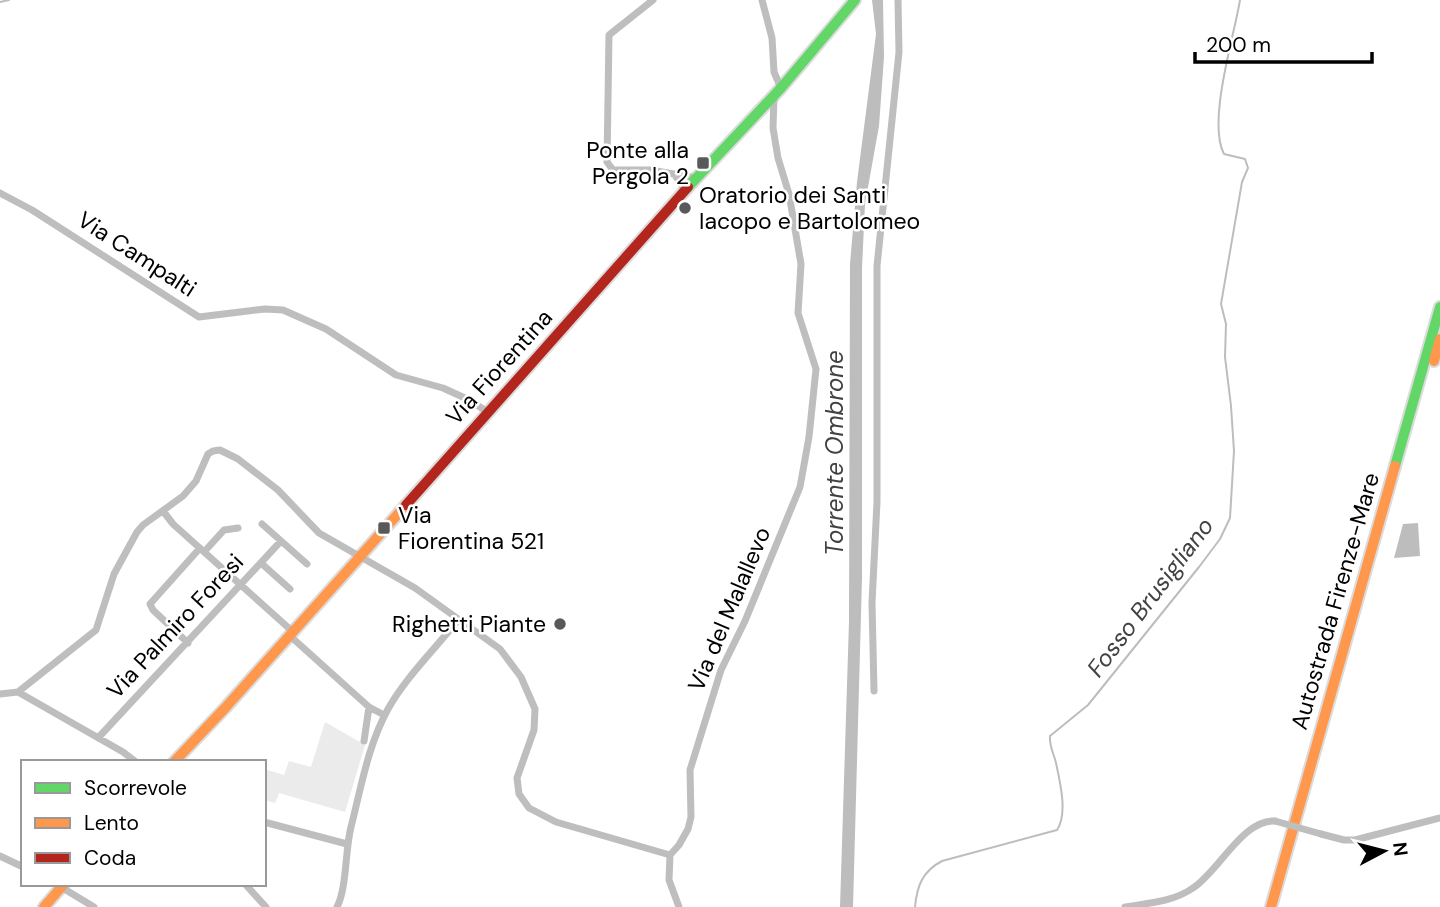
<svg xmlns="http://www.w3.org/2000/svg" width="1440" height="907" viewBox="0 0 1440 907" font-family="'DM Sans',sans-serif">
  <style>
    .green { fill: #ebebeb }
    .water { fill: #bdbdbd }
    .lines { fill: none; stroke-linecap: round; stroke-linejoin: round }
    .stream { stroke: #bdbdbd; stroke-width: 2 }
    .fast-casing { stroke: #dbdbdb; stroke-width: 14 }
    .slow-casing { stroke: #dbdbdb; stroke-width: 14 }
    .jam-casing { stroke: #dbdbdb; stroke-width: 14 }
    .street { stroke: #bebebe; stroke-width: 7 }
    .fast { stroke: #63d668; stroke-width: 10 }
    .slow { stroke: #ff974d; stroke-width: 10 }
    .jam { stroke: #b3261e; stroke-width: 10 }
    .street-bridge { stroke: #bebebe; stroke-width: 7 }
    .poi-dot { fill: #595959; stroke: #fff; stroke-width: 2.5 }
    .labels { text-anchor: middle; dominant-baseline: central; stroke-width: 5; stroke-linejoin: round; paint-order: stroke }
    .poi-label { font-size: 23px; fill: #000; stroke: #fff; text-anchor: end }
    .street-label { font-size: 23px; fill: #000; stroke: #fff }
    .water-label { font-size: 24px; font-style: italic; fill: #424242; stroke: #fff }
  </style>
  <rect width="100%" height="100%" fill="#fff"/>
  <path class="green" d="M325,722L365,745L345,812L279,793L275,803L264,800V769L284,775L289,761L311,767Z"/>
  <path class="water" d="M872,0H883L884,57L879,126L865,204L862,268V578L853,907H840L849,621L850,264L857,182L876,34Z
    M1418,523L1420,556L1394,558L1403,524Z"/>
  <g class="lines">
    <path class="stream" d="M0,2L9,0
      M915,907C917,885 923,871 942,861L1057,830C1068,814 1060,782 1056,763C1054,754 1049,746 1050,736L1088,705L1199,567L1220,539L1230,518L1234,451L1231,406L1225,357L1226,324L1221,304L1242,182L1248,168L1245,159L1224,154C1207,122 1234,37 1240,0"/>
    <defs>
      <path id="fast" d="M688,187L781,88L855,0
        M1395,466L1440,307"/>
      <path id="slow" d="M1434,361L1440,339
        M174,762L226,707L406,505
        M44,907L64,884
        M1271,907L1395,466"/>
      <path id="jam" d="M406,505L688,187"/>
    </defs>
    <use href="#fast" class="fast-casing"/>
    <use href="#slow" class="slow-casing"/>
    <use href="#jam" class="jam-casing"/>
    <path class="street" d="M653,0L609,35L607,162L613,170H651L696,178
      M762,0L772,38L774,72L781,88
      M674,174L685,190
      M0,193L32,210L199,317L265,309L283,310L326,329L396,375L443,388L467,399L488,412
      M163,511L173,524L292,631
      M262,524L307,564
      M204,552L224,530L238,528
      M261,563L290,589
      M289,635L369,707L384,715
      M188,643L153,610L150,604L200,548
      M874,691L872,603L877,502V266L899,52L898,0
      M18,692L123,752L136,762
      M0,694L18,692L96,630L114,574L137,532L143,525L183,496L196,481L208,454L213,451L220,450L238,459L278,490L319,533L415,588L500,649L521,677L535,709L534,730L517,778L519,794L529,808L556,822L670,855L679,845L688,829L691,817L690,770L721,670L745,621L800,487L809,437L816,369L798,313L801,264L789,194L778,158L773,128L774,96
      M98,738L281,541
      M364,741L369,707
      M264,822L347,844
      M1321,834L1344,840H1355L1440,818
      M670,855L669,880L679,907
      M0,856L23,867
      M56,884L94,907
      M245,884L266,907
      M337,907C347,888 345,850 351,827C361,788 368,745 388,709C406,677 435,649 458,620
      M1125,907C1148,903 1173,902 1193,888C1219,871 1243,819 1275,821"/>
    <use href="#fast" class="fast"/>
    <use href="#slow" class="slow"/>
    <use href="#jam" class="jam"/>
    <path class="street-bridge" d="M1275,821L1321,834"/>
  </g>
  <g class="poi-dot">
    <rect x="696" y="156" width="14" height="14" rx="3.5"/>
    <circle cx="685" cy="208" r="7"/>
    <rect x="377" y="521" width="14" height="14" rx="3.5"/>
    <circle cx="560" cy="624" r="7"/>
  </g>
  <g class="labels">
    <g class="poi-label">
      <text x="689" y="150">Ponte alla<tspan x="689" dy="26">Pergola 2</tspan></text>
      <text x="699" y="195" text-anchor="start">Oratorio dei Santi<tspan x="699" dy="26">Iacopo e Bartolomeo</tspan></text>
      <text x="398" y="515" text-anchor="start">Via<tspan x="398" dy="26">Fiorentina 521</tspan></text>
      <text x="546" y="624">Righetti Piante</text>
    </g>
    <g class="street-label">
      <text transform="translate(137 254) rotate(33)">Via Campalti</text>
      <text transform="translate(499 367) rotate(-48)">Via Fiorentina</text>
      <text transform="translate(1335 601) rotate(-74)">Autostrada Firenze-Mare</text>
      <text transform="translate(729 609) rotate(-67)">Via del Malallevo</text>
      <text transform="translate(175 626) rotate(-47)">Via Palmiro Foresi</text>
    </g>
    <g class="water-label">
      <text transform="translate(834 453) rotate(-90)">Torrente Ombrone</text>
      <text transform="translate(1150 597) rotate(-53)">Fosso Brusigliano</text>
    </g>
  </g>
  <rect x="21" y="760" width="245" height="126" fill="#ffffff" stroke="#999999" stroke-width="2"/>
  <rect x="35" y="783" width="35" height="10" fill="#63d668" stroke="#999999" stroke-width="2"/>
  <text x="84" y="795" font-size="21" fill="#000000">Scorrevole</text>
  <rect x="35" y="818" width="35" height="10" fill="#ff974d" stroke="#999999" stroke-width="2"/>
  <text x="84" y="830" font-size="21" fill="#000000">Lento</text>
  <rect x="35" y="853" width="35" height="10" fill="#b3261e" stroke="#999999" stroke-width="2"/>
  <text x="84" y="865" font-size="21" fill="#000000">Coda</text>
  <g transform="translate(1384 851) rotate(83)" stroke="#ffffff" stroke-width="5" paint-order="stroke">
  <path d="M0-5L12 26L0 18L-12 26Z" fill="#000000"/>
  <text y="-10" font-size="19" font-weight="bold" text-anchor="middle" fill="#000000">N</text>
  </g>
  <path d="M1195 52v10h177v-10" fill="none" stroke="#000000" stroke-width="3.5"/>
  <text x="1206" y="52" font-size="21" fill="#000000" stroke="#ffffff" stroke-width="5" paint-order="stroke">200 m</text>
</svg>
